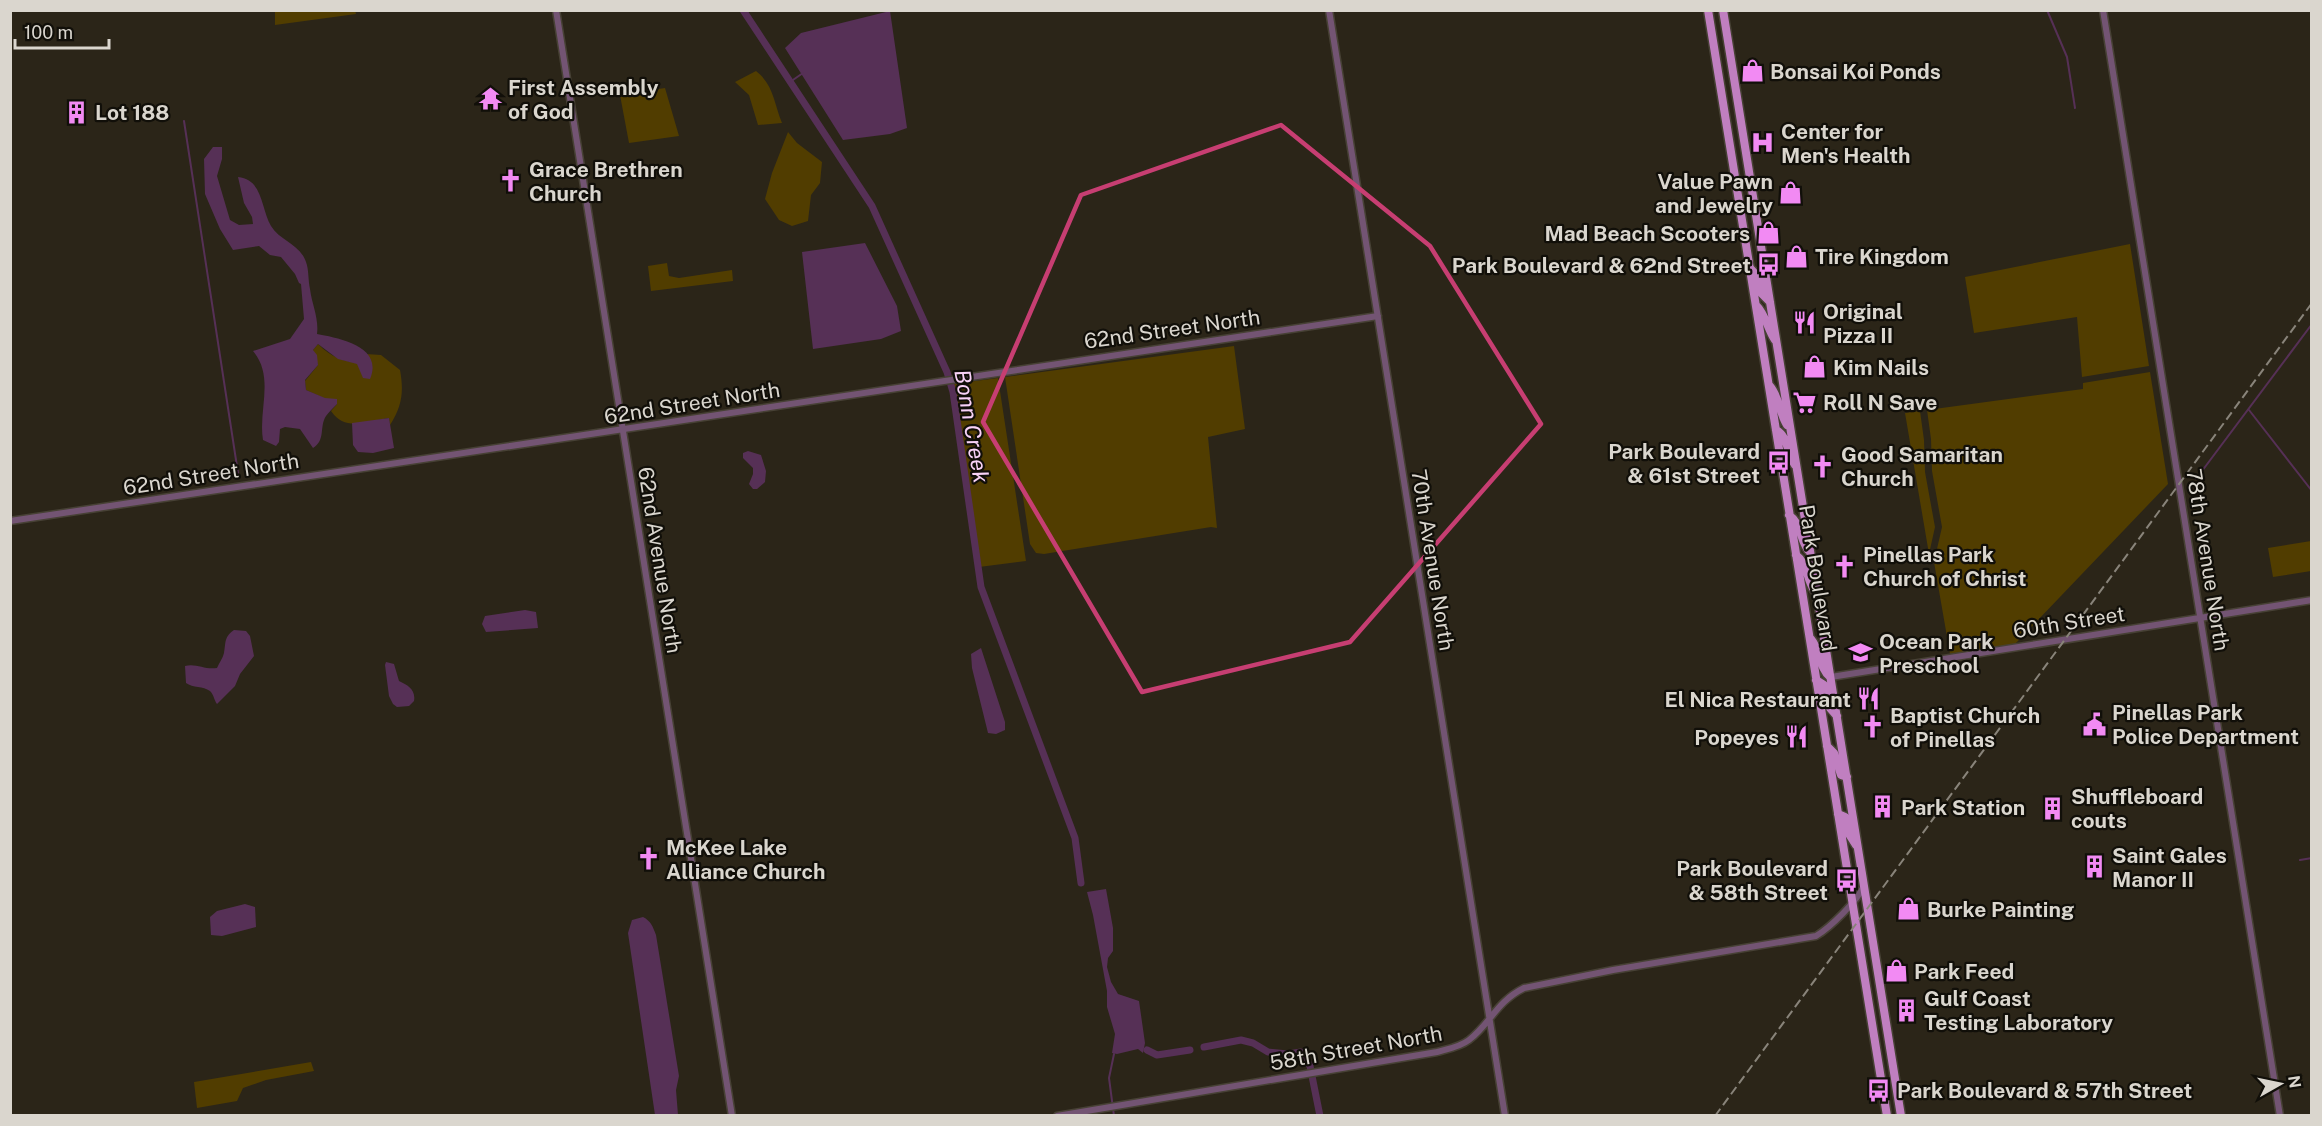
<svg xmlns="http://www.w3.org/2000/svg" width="2322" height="1126" viewBox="0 0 2322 1126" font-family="'Public Sans',sans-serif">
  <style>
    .green { fill: #513d00 }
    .water { fill: #563056 }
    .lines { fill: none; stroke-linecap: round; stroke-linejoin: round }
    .stream { stroke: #563056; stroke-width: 2 }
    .canal { stroke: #563056; stroke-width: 7 }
    .tertiary-casing { stroke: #474135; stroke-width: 9 }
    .primary-casing { stroke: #474135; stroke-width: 11 }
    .tertiary { stroke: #735473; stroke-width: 6 }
    .primary { stroke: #c07fc0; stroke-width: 8 }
    .rail { stroke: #89847a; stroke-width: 2; stroke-dasharray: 9 4.5; stroke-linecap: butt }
    .marked { fill: none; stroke: #c73e72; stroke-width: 4.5; stroke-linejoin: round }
    .labels { text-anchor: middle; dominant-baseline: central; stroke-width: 4.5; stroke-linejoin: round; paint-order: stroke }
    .poi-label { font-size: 21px; font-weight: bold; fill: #dad6ce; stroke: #110f09; text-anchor: start }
    .street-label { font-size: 21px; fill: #dad6ce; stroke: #110f09 }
    .water-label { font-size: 22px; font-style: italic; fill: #f8d2f7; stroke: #110f09 }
  </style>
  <rect width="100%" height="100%" fill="#2b2518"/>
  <path class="green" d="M355,10L356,14L275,25V11Z
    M756,71C774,85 774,104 782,123L758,125L749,95L735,82Z
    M665,88L679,136L629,143L620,95Z
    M788,132L797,143L822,162L820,183L811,195L808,221L792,226L779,220L765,199L772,173Z
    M2130,244L2149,366L2082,377L2077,317L1974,333L1965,277Z
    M667,263L669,276L679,278L732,270L733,281L651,291L648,266Z
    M318,344C333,359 350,365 371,362L366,354L381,355L400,370C404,392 402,406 390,425L389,418C367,421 345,432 331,411L337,404L306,390L305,381L318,365L313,350Z
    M1234,346L1245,429L1208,437L1217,528L1211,527L1044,554L1036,553L1030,544L1005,377Z
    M2150,372L2168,484L2015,644L1950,654L1934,562L1942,527L1932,471L1931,439L1927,410L2083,389V383Z
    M998,378L1026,561L979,567L953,384Z
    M1920,411L1924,440L1925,472L1935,527L1929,554L1905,413Z
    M2311,541V571L2273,577L2268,548Z
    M311,1062L314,1071L266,1080L243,1088L237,1101L197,1108L194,1082Z"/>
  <path class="water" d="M890,11L907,128L890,134L843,140L785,48L801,33Z
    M213,147H222V159L217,176L230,220L239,225L253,224L252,217L244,203L238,177C263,179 261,209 271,226C280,241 300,244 306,262C309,270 308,280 310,289C312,305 319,318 317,334C338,338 384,346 370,379L363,378L357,364L338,359L318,344L313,350L317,355L318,365L305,380L306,390L325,398L337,399V404C333,408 329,412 326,416C319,427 326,440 313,448L300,429L285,427L280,429L279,442L276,446L263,440C258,410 275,377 253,351L290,339L304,319L301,284L299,283L295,274L281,257L270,255L259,246L233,250L220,229L205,194L204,159Z
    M865,243L897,306L901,331L881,339L813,349L802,252Z
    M389,418L394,448L373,453L358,452L353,445L352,423Z
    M748,451L761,455L766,471L765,482L757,489H753L749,484L753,474V468L743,458V453Z
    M525,610L536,612L538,628L486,632L482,624L485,616Z
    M234,630L246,631L250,636L254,656L240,674L235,686L217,704C214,700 214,695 210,691C203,686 193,688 186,683L185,666C196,663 205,670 217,668C219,663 223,658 224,653C226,642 224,637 234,630Z
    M981,648L1005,722V730L996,734L988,733L972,668L971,654Z
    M386,662L394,664L399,681C408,685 416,690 414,701L409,706L397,707L393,704L389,696L385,665Z
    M1106,889L1113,928V951L1108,958L1107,967L1111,982L1118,994L1139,1001L1145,1043L1143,1053L1138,1049L1117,1054L1112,1053L1115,1034L1107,1007V991L1093,915L1087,892Z
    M245,904L255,907L256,927L222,936L211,935L210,917L217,911Z
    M643,917C651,921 653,927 656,935L679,1076L676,1090L678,1115H655L628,933L632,920Z"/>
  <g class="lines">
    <path class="stream" d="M2047,10L2067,57L2075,108
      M790,82L803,73
      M184,121L238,473
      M2249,410L2312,491
      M2196,479L2312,324
      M2300,860L2312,858
      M1114,1054L1109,1078L1114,1116"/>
    <path class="canal" d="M743,10L872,206L947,372L953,392L981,587L1075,838L1081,883
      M1204,1047L1241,1040L1253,1043L1268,1052L1288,1054L1301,1052L1310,1066L1320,1116
      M1147,1050L1157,1055L1190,1050"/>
    <defs>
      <path id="tertiary" d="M556,10L732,1116
        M1329,10L1505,1116
        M2103,10L2280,1116
        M10,521L1378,316
        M1831,677L2312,600
        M1057,1116L1437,1052C1448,1049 1460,1047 1469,1040C1491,1023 1496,1002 1524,988L1613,970L1816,936C1831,927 1857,901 1864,886"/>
      <path id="primary" d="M1708,10L1887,1116
        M1723,10L1901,1116
        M1749,267L1759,278L1762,294L1770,302
        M1756,305C1766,315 1767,328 1775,340
        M1769,385C1780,397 1779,413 1787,425
        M1776,430C1789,437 1786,453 1795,465
        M1789,515C1802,524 1799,538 1808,550
        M1796,555C1808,564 1806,578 1814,590
        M1811,639C1821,651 1819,668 1830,677
        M1816,680L1824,685L1830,708L1837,716
        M1827,746L1834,753L1841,775L1847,777
        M1838,814L1845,817L1849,834L1856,845"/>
    </defs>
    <use href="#tertiary" class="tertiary-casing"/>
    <use href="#primary" class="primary-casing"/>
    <use href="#tertiary" class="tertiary"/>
    <use href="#primary" class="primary"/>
    <path class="rail" d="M1715,1116L2312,303"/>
  </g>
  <path class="marked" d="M1281,125L1430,246L1541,424L1350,642L1142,692L983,422L1081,195Z"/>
  <defs>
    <symbol id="shop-bare" viewBox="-9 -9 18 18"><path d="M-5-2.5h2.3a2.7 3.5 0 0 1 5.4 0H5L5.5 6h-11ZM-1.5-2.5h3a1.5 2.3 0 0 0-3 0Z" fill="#f28af3" stroke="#110f09" stroke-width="2.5" paint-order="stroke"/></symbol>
    <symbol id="temple-bare" viewBox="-9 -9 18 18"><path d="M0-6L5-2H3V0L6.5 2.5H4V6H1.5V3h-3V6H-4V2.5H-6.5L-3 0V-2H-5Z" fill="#f28af3" stroke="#110f09" stroke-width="2.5" paint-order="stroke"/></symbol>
    <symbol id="building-bare" viewBox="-9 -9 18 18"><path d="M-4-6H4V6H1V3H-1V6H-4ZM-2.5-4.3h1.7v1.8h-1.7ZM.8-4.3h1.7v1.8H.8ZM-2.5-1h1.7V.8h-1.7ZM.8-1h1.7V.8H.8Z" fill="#f28af3" stroke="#110f09" stroke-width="2.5" paint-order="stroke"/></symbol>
    <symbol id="hospital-bare" viewBox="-9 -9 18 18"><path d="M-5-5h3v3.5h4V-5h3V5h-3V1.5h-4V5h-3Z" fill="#f28af3" stroke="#110f09" stroke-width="2.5" paint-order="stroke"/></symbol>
    <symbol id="church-bare" viewBox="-9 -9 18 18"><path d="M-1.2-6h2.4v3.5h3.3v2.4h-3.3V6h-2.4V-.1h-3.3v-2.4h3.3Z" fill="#f28af3" stroke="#110f09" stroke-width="2.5" paint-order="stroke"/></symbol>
    <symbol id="bus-bare" viewBox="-9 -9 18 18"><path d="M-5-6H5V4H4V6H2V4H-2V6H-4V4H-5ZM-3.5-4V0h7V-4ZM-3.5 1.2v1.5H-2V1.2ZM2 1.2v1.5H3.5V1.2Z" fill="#f28af3" stroke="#110f09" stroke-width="2.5" paint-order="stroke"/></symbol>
    <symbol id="restaurant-bare" viewBox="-9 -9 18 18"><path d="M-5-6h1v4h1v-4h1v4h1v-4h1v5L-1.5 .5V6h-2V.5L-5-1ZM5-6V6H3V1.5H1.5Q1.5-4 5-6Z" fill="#f28af3" stroke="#110f09" stroke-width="2.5" paint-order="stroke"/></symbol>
    <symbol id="supermarket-bare" viewBox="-9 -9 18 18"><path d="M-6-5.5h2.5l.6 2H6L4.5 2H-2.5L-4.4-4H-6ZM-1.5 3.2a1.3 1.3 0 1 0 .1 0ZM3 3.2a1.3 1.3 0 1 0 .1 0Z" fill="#f28af3" stroke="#110f09" stroke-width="2.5" paint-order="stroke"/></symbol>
    <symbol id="school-bare" viewBox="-9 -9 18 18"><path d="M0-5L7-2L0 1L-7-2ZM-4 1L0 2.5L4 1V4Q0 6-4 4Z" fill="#f28af3" stroke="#110f09" stroke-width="2.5" paint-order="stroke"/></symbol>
    <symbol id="civic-bare" viewBox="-9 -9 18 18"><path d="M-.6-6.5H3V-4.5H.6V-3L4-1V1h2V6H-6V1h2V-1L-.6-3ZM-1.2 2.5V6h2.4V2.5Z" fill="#f28af3" stroke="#110f09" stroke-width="2.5" paint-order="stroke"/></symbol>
  </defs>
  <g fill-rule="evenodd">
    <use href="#shop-bare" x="1736" y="54" width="33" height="33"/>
    <use href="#temple-bare" x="474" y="82" width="33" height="33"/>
    <use href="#building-bare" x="60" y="96" width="33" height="33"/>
    <use href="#hospital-bare" x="1746" y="126" width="33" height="33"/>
    <use href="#church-bare" x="494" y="164" width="33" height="33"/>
    <use href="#shop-bare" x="1774" y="176" width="33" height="33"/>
    <use href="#shop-bare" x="1752" y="216" width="33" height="33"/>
    <use href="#shop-bare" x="1780" y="240" width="33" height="33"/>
    <use href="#bus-bare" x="1752" y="248" width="33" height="33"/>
    <use href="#restaurant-bare" x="1788" y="306" width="33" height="33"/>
    <use href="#shop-bare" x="1798" y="350" width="33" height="33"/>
    <use href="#supermarket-bare" x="1788" y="386" width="33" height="33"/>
    <use href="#bus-bare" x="1762" y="446" width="33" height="33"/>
    <use href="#church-bare" x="1806" y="450" width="33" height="33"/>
    <use href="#church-bare" x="1828" y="550" width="33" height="33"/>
    <use href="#school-bare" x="1844" y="636" width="33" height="33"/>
    <use href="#restaurant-bare" x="1852" y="682" width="33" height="33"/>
    <use href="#civic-bare" x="2078" y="708" width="33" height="33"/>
    <use href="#church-bare" x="1856" y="710" width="33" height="33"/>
    <use href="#restaurant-bare" x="1780" y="720" width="33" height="33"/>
    <use href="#building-bare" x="1866" y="790" width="33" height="33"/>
    <use href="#building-bare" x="2036" y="792" width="33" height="33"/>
    <use href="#church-bare" x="632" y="842" width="33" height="33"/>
    <use href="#building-bare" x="2078" y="850" width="33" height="33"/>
    <use href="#bus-bare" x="1830" y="864" width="33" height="33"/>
    <use href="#shop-bare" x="1892" y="892" width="33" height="33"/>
    <use href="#shop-bare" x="1880" y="954" width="33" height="33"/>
    <use href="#building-bare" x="1890" y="994" width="33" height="33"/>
    <use href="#bus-bare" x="1862" y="1074" width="33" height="33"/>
  </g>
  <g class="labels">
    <g class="poi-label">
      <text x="1770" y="71">Bonsai Koi Ponds</text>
      <text x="508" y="87">First Assembly<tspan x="508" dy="24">of God</tspan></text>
      <text x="95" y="112">Lot 188</text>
      <text x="1781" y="131">Center for<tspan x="1781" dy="24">Men's Health</tspan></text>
      <text x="529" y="169">Grace Brethren<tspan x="529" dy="24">Church</tspan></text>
      <text x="1773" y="181" text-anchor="end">Value Pawn<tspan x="1773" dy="24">and Jewelry</tspan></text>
      <text x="1750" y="233" text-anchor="end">Mad Beach Scooters</text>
      <text x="1815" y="256">Tire Kingdom</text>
      <text x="1751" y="265" text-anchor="end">Park Boulevard &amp; 62nd Street</text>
      <text x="1823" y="311">Original<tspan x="1823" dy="24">Pizza II</tspan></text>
      <text x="1833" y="367">Kim Nails</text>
      <text x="1823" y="402">Roll N Save</text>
      <text x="1760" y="451" text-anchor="end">Park Boulevard<tspan x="1760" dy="24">&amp; 61st Street</tspan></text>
      <text x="1841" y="454">Good Samaritan<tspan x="1841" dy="24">Church</tspan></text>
      <text x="1863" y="554">Pinellas Park<tspan x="1863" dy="24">Church of Christ</tspan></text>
      <text x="1879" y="641">Ocean Park<tspan x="1879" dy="24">Preschool</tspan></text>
      <text x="1851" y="699" text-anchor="end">El Nica Restaurant</text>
      <text x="2112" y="712">Pinellas Park<tspan x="2112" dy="24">Police Department</tspan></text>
      <text x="1890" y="715">Baptist Church<tspan x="1890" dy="24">of Pinellas</tspan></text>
      <text x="1779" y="737" text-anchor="end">Popeyes</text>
      <text x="2071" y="796">Shuffleboard<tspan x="2071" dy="24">couts</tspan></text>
      <text x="1901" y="807">Park Station</text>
      <text x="666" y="847">McKee Lake<tspan x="666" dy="24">Alliance Church</tspan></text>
      <text x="2112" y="855">Saint Gales<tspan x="2112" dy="24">Manor II</tspan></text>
      <text x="1828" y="868" text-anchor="end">Park Boulevard<tspan x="1828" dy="24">&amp; 58th Street</tspan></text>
      <text x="1927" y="909">Burke Painting</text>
      <text x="1914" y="971">Park Feed</text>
      <text x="1924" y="998">Gulf Coast<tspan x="1924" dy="24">Testing Laboratory</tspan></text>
      <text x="1897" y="1090">Park Boulevard &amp; 57th Street</text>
    </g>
    <g class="street-label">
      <text transform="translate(1172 329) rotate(-8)">62nd Street North</text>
      <text transform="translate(692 403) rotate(-9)">62nd Street North</text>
      <text transform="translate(211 474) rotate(-9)">62nd Street North</text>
      <text transform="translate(660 560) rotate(81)">62nd Avenue North</text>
      <text transform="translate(1433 560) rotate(81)">70th Avenue North</text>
      <text transform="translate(2208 560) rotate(81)">78th Avenue North</text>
      <text transform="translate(1818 578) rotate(81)">Park Boulevard</text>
      <text transform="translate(2069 622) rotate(-9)">60th Street</text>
      <text transform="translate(1356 1048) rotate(-10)">58th Street North</text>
    </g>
    <g class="water-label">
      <text transform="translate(972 426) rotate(80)">Bonn Creek</text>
    </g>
  </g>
  <rect width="2322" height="1126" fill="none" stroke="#dad6ce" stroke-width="24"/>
  <g transform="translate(2280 1084) rotate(81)" stroke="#110f09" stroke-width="4.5" paint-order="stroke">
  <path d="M0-4.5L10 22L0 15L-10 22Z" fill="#dad6ce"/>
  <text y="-9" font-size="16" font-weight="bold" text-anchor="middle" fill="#dad6ce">N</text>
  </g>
  <path d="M15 39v9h94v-9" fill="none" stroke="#dad6ce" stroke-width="3"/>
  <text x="24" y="39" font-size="18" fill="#dad6ce" stroke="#110f09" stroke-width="4.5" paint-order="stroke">100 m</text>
</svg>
